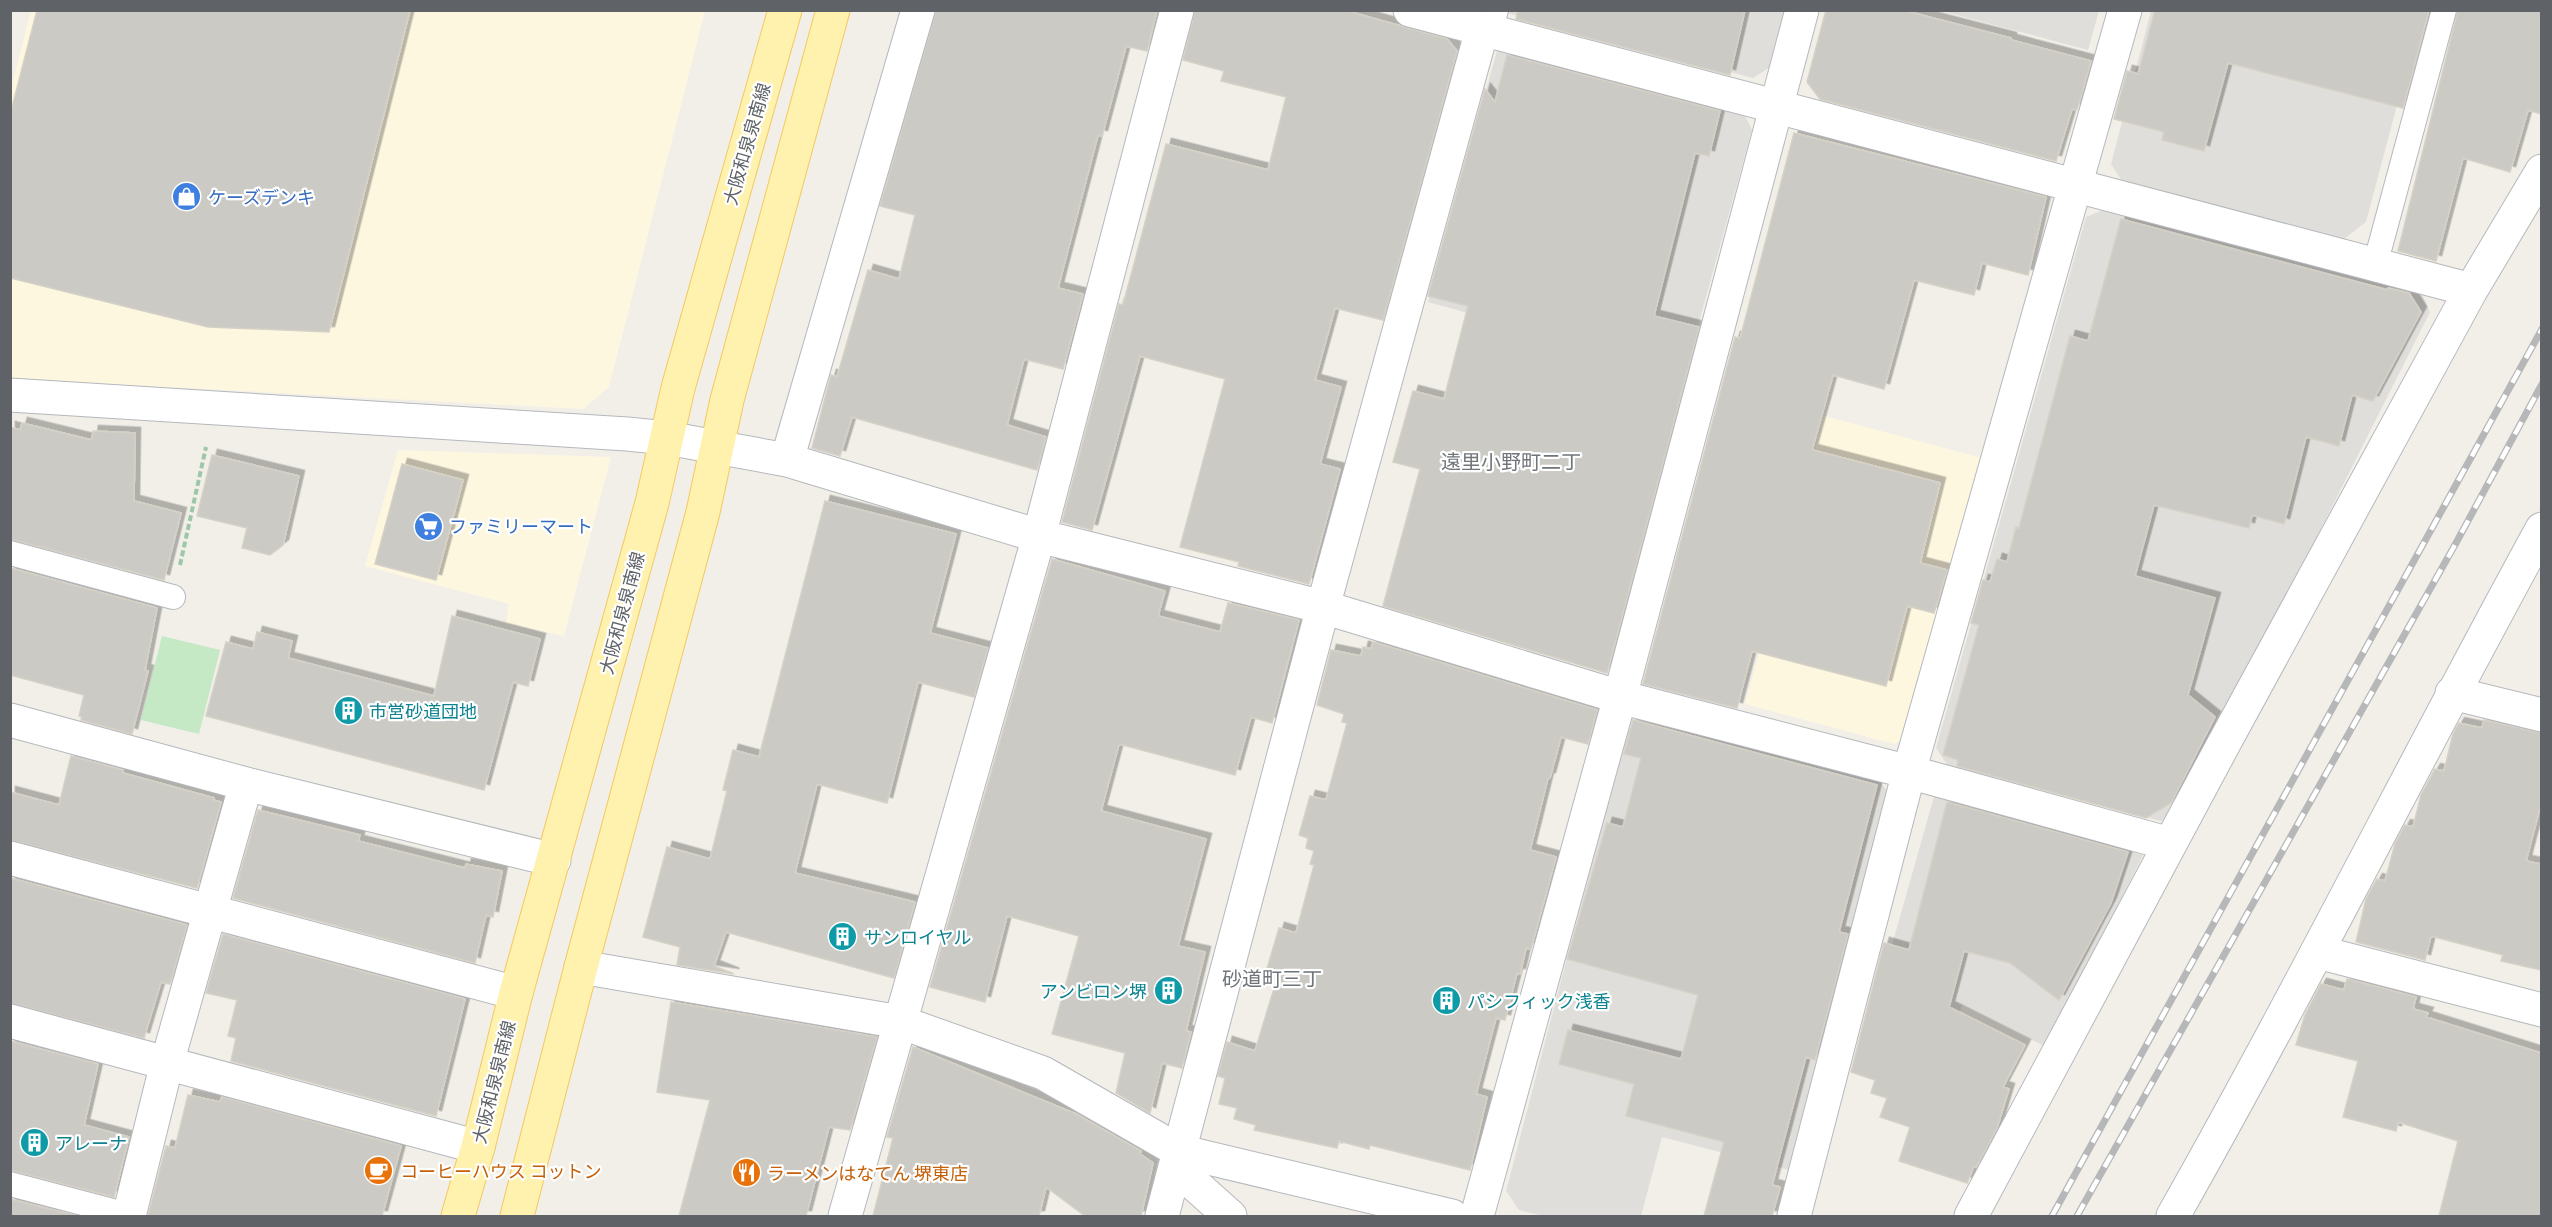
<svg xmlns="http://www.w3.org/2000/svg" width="2552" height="1227" viewBox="0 0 2552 1227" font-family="'PT Sans Narrow','Noto Sans JP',sans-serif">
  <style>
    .commercial { fill: #fef7e0 }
    .industrial { fill: #e0deda }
    .green { fill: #c5e8c5 }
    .building { fill: #cccac5; stroke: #d6d1c6; stroke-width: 1.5; filter: url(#shadow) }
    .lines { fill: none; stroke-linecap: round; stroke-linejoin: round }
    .service-casing { stroke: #b5b8bc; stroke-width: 26 }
    .minor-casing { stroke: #b5b8bc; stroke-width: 35 }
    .primary-casing { stroke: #f2c960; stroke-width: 35 }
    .path { stroke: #9cc7a9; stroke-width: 4; stroke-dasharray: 6 3; stroke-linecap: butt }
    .service { stroke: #fff; stroke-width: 24 }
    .minor { stroke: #fff; stroke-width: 33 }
    .primary { stroke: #fff2af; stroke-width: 33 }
    .rail-casing { stroke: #b6b7b8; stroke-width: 7 }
    .rail { stroke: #fff; stroke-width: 4.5; stroke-dasharray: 14; stroke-linecap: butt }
    .labels { text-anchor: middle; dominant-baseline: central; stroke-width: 4.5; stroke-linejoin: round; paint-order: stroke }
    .street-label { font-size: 18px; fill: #5f6368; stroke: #fff }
    .shop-label { font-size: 18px; fill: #366cbe; stroke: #fff; text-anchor: start }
    .culture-label { font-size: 18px; fill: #0d838f; stroke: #fff; text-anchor: start }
    .food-label { font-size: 18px; fill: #c56008; stroke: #fff; text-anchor: start }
    .neighbourhood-label { font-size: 20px; fill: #70757a; stroke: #fff }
  </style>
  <defs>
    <filter id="shadow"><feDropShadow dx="5.5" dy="-5.5" stdDeviation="0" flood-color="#0004"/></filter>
  </defs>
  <rect width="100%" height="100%" fill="#f1efe8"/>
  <path class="commercial" d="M31,11H705L609,387L583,409L11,379V88Z
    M1824,416L1986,459L1911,734L1894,744L1745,704Z
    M398,450L611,457L564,636L506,623L509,604L365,566Z"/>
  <path class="industrial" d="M1500,11H1787L1772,66L1753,78Z
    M1942,11H2099L2088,50Z
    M2151,11H2422L2366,222L2340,242L2126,187L2111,164Z
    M1498,47L1744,114L1752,130L1685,373L1428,302Z
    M2105,209L2422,294L2430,312L2179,811L2161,821L1948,766L1936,748L2086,217Z
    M1654,720L1878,779L1891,796L1793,1171L1662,1137L1641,1216H1543L1519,1210L1506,1191L1627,729Z
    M1935,793L2143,855L2046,1047L1962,1005L1948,1057L1866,1037Z"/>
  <path class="green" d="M162,636L220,650L199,734L141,720Z"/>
  <path class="building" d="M37,10H410L329,332L208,327L10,278V115Z
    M936,10H1157L1147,51L1126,46L1102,136L1098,135L1058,288L1083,294L1063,369L1024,359L1007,425L1046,437L1037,470L852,417L840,456L812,448L831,375L837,377L868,270L899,279L915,215L880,206Z
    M1195,10H1344L1447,39L1457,51L1383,320L1335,308L1315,380L1341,387L1320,464L1340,469L1309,584L1238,566L1239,562L1180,547L1225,379L1140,356L1092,530L1062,522L1119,304L1123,305L1166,144L1268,170L1286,97L1221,81L1224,71L1183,60Z
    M1518,10H1745L1730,75L1516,19Z
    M1826,10H1902L2011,38V40L2091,61L2077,110L2072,109L2056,161L1820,99L1807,82Z
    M2155,10H2429L2403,108L2228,63L2204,151L2162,140L2164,132L2114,119L2127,71L2138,74Z
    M2458,10H2541V114L2528,110L2510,172L2463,158L2436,261L2398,251Z
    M1507,55L1720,111L1709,156L1695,153L1654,316L1699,327L1607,673L1383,606L1420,469L1393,462L1413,391L1444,399L1468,306L1428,296L1485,89L1495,102Z
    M1794,133L2046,197L2028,275L1982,263L1974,295L1914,280L1884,389L1833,375L1812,450L1940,483L1920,563L1947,570L1934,613L1907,606L1886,686L1752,651L1737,708L1643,684L1735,337L1740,339Z
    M2121,219L2388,290V288L2409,293L2421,312L2373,401L2352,395L2339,446L2306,437L2284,524L2252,515L2249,528L2154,505L2135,576L2215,598L2188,695L2215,717L2171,803L2146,818L1957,766L1958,760L1943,755L1979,625L1971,623L1983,580L1990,582L1997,559L2007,562L2016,527L2019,528L2070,336L2088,341Z
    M22,423L92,440L93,431L135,433L134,501L181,513L164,580L10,539V427L20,430Z
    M212,455L299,476L283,545L270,555L242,548L247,528L197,516Z
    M402,464L463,480L436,580L375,564Z
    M825,501L956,534L930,633L988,648L974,697L918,682L887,803L817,784L795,873L915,902L894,978L726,932L714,966L734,974L677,965L680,947L643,937L667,847L710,859L727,791L723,790L733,750L759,757Z
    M1052,559L1165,591L1158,616L1220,632L1228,603L1299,620L1272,723L1251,717L1235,775L1119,744L1101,811L1206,839L1178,946L1205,952L1186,1031L1191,1032L1182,1068L1162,1063L1150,1113L1116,1093L1125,1053L1052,1034L1079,936L1007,916L985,1002L930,987Z
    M10,568L157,608L145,670L148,671L132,734L81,720L82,717L79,716L84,695L10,675Z
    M452,616L540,639L528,686L513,682L484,790L206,716L226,642L253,649L257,632L292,641L288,658L434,696Z
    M1373,642L1597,710L1588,744L1561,737L1550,778H1548L1530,850L1556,857L1531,949L1526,948L1520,974L1517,973L1505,1020L1496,1018L1476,1094L1487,1097L1470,1170L1370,1145L1369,1149L1339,1141L1337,1148L1254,1130L1256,1125L1234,1119L1237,1108L1219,1104L1225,1078L1218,1076L1227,1042L1255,1051L1278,975L1266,972L1279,928L1296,933L1314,865L1310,864L1314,851L1306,848L1308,838L1299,835L1310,796L1326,800L1347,723L1342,722L1344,714L1317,705L1331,650L1361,656L1363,647L1371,649Z
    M1633,720L1877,785L1839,932L1848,934L1815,1060L1806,1057L1772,1185L1780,1187L1772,1216H1704L1724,1142L1626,1116L1634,1084L1559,1064L1568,1030L1681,1059L1698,995L1567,959L1607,823L1623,827L1641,758L1624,754Z
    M2484,720L2541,733V804L2526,861L2541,864V970L2501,961L2503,955L2431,936L2425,960L2356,942L2366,899L2377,879L2385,881L2395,844L2405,825L2413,827L2421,795L2435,769L2444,771L2453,734L2459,723L2482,728Z
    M71,756L123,770V773L214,798L213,800L221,802L197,888L10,840V792L59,805Z
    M1947,802L2128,852L2111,903L2059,1000L2010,963L1964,951L1949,1007L2025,1045L2003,1087L2009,1089L1997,1128L1976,1167L1974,1166L1967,1183L1899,1161L1910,1127L1880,1117L1887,1098L1871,1093L1875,1080L1851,1072L1884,943L1909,950Z
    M258,810L360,835L358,841L465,868L466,864L502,871L493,917L486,915L475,963L233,898Z
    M10,878L187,925L170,984L161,982L144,1038L10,1003Z
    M223,934L465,999L436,1116L231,1061L236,1038L228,1036L237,1000L206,993Z
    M2347,979L2416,997L2413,1009L2428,1013L2426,1017L2541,1053V1216H2439L2458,1141L2398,1122L2396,1131L2343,1117L2358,1061L2296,1045L2305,1015L2321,984L2344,990Z
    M671,1002L877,1037L850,1130L829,1127L806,1216H679L710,1100L657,1092Z
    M10,1041L98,1064L84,1125L129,1137L114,1197L10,1170Z
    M913,1047L1076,1114L1141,1151L1140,1154L1153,1163L1141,1216H1085L1046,1187L1039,1216H873L893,1138L887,1137Z
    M188,1095L220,1102L222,1097L401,1146L382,1216H148L166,1146L175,1148Z
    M10,1199L78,1216H10Z"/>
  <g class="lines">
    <defs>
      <path id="service" d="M1490,32L1496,10
        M2375,265L2444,10
        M10,553L173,597
        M10,1184L132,1216"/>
      <path id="minor" d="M1410,10L2471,290
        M10,395L627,434L667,438L787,460L1039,536L1323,607L1620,697L1909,772L2170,844
        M787,460L918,10
        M2452,693L2542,715
        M10,720L246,784L554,860
        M10,858L516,993
        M2318,952L2542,1010
        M581,967L900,1022L1043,1073L1179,1151L1452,1216
        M10,1021L478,1147
        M1179,1151L1193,1183L1230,1216
        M129,1216L167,1063L246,784
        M845,1216L1039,536L1177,10
        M1162,1216L1323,607L1482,30
        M1477,1216L1620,697L1802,10
        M1794,1216L1909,772L2125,10
        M1971,1216L2222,747L2471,290L2542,171
        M2173,1216C2301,990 2417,757 2542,529"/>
      <path id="primary" d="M458,1216L478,1147L516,993L652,503L678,388L785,10
        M517,1216L581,967L703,512L727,400L833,10"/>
    </defs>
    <use href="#service" class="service-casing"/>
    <use href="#minor" class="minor-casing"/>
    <use href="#primary" class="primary-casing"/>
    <path class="path" d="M180,565L206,447"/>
    <use href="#service" class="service"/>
    <use href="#minor" class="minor"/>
    <use href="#primary" class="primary"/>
    <defs>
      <path id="rail" d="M2052,1216L2542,329
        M2077,1216L2456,543L2542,384"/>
    </defs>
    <use href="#rail" class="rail-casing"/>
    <use href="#rail" class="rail"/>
  </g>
  <defs>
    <symbol id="shop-disc" viewBox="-11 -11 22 22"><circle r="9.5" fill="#3f7fe0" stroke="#fff"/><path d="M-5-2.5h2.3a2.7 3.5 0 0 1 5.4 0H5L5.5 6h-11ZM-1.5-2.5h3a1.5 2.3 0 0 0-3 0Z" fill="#fff"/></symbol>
    <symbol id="supermarket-disc" viewBox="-11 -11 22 22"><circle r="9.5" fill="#3f7fe0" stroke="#fff"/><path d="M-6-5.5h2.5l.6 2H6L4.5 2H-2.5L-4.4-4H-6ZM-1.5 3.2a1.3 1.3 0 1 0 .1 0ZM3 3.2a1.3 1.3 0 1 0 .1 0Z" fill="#fff"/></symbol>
    <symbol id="building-disc" viewBox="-11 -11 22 22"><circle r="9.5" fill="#0f9aa8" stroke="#fff"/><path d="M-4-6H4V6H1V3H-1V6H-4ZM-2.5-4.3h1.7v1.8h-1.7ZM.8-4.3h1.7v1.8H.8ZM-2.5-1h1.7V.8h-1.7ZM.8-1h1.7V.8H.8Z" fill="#fff"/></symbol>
    <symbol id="cafe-disc" viewBox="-11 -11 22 22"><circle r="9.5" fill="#e8710a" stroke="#fff"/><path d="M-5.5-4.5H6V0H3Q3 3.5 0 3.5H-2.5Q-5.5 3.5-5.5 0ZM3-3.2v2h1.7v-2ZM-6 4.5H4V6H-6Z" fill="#fff"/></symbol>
    <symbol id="restaurant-disc" viewBox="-11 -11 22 22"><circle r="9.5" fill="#e8710a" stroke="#fff"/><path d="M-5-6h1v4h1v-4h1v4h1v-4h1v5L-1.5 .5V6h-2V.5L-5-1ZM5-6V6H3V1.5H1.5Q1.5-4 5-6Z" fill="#fff"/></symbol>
  </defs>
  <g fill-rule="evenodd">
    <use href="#shop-disc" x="170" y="180" width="33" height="33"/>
    <use href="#supermarket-disc" x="412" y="510" width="33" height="33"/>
    <use href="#building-disc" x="332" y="694" width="33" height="33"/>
    <use href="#building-disc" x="826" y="920" width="33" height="33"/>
    <use href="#building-disc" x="1152" y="974" width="33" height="33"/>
    <use href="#building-disc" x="1430" y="984" width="33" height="33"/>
    <use href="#building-disc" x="18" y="1126" width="33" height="33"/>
    <use href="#cafe-disc" x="362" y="1154" width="33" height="33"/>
    <use href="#restaurant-disc" x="730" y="1156" width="33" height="33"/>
  </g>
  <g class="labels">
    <g class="street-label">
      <text transform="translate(747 144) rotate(-74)">大阪和泉泉南線</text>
      <text transform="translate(622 613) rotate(-75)">大阪和泉泉南線</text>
      <text transform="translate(494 1082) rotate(-76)">大阪和泉泉南線</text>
    </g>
    <g class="shop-label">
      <text x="208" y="197">ケーズデンキ</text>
      <text x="449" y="526">ファミリーマート</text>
    </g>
    <g class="culture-label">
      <text x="369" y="711">市営砂道団地</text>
      <text x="864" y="937">サンロイヤル</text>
      <text x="1147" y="991" text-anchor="end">アンビロン堺</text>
      <text x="1467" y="1001">パシフィック浅香</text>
      <text x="55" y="1143">アレーナ</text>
    </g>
    <g class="food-label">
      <text x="400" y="1171">コーヒーハウス コットン</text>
      <text x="767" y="1173">ラーメンはなてん 堺東店</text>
    </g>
    <g class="neighbourhood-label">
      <text x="1511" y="462">遠里小野町二丁</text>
      <text x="1272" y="979">砂道町三丁</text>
    </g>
  </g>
  <rect width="2552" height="1227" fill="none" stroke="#5f6368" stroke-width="24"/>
</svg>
